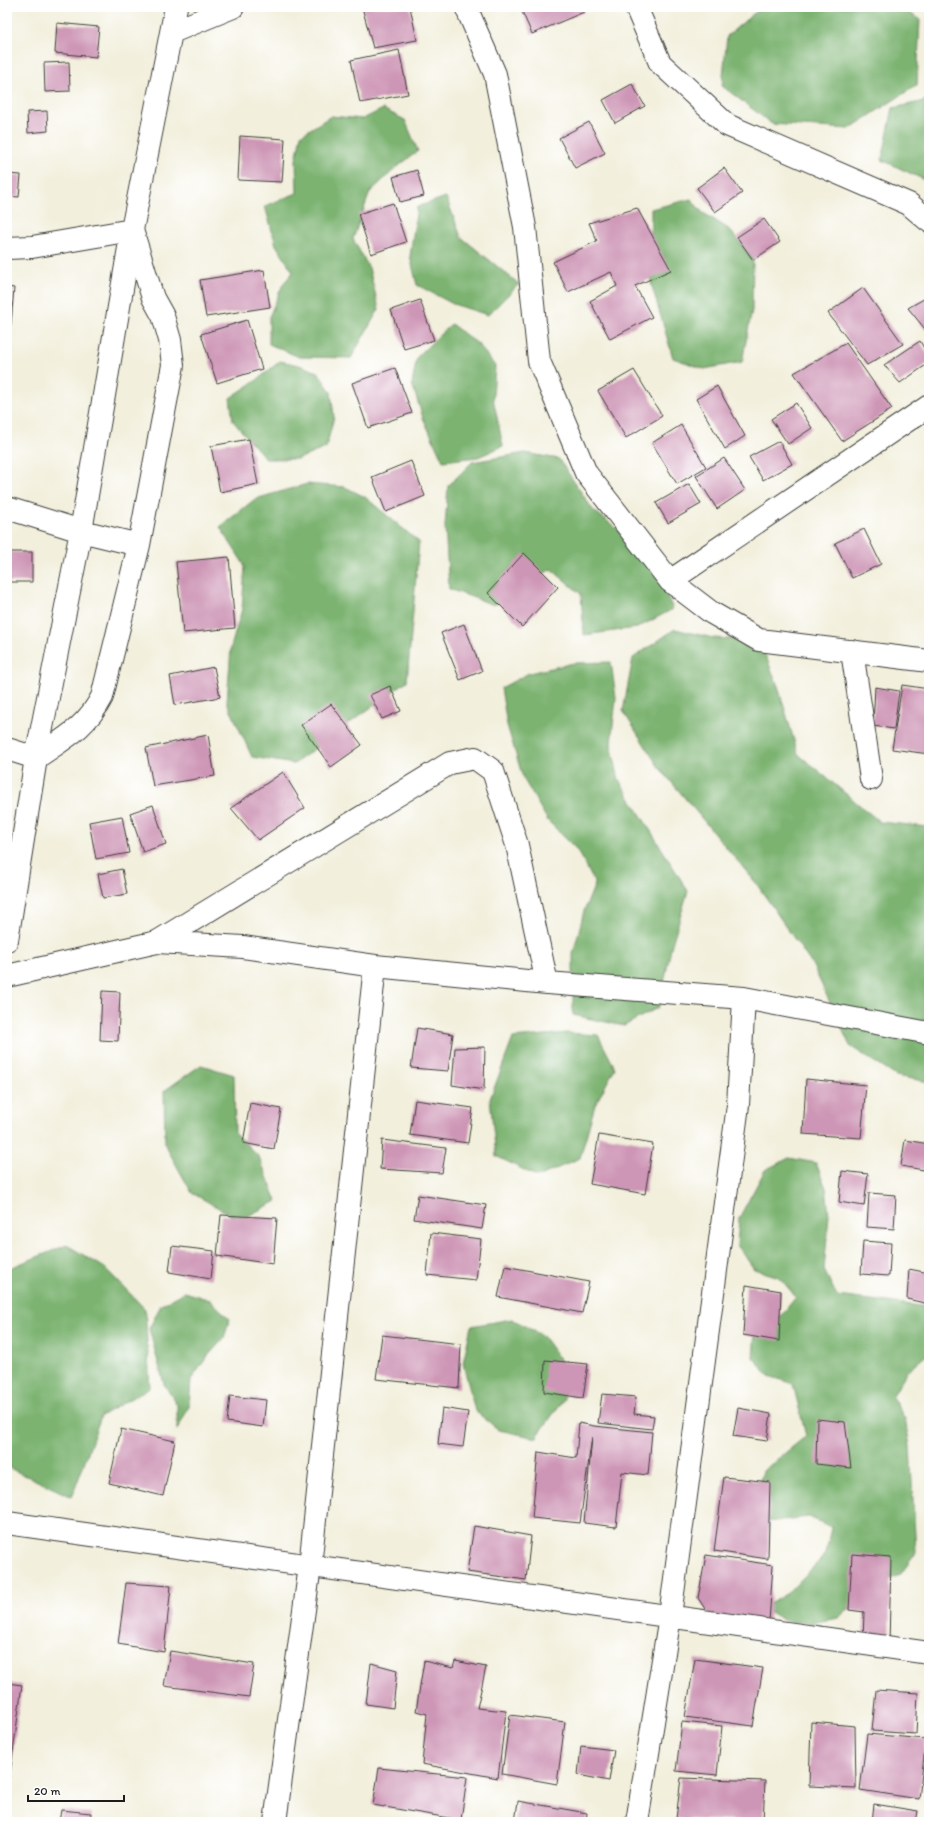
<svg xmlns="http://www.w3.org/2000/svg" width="936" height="1829" viewBox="0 0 936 1829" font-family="Itim,sans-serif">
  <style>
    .forest { fill: #7bb371; stroke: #4c6846 }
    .building { fill: #ce96b6 }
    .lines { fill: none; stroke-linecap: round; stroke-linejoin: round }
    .minor-casing { stroke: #3c3c39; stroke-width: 24 }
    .minor { stroke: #fff; stroke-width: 22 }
  </style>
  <rect width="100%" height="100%" fill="#fff"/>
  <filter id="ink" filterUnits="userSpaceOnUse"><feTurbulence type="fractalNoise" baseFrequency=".025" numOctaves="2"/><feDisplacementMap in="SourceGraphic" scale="8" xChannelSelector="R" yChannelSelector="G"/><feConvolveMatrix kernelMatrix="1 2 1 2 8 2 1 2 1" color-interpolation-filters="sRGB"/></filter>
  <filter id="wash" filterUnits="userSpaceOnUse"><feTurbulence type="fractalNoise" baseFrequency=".012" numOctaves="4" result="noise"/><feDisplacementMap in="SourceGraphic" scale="16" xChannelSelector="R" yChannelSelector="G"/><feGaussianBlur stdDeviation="0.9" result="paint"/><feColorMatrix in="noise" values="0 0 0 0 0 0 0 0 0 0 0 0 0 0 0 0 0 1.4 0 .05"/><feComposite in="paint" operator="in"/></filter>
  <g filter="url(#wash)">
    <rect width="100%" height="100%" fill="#f2efdc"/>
    <path class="forest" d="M765,7H898L920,19L917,85L849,129L772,124L722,86L727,36L753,14Z
      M929,100V182L882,160L893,108Z
      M383,109L405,120L418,151L396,168L370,192L353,239L369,268L379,309L351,358L299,357L269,344V317L283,284L293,272L276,245L265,206L297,193L296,160L301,135L331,116L363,119Z
      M446,197L461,237L519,284L488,315L453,304L417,285L410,256L417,207Z
      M691,199L702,212L730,230L753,260L752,310L742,362L704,369L673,358L651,283V209Z
      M451,324L478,344L495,366L493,398L503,446L478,457L443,461L423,418L412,384L417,357Z
      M280,361L299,365L318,372L331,392L334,417L326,448L298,459H266L233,421L230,398L257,380Z
      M525,453L559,459L593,510L647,552L673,609L637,628L584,635L581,594L551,569L494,605L449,589L445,526L448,486L472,462Z
      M307,484L345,487L365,497L419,542L407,681L294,764L252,757L227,702L231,647L242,609L245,566L220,527L255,499Z
      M675,629L713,638L759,640L778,686L798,754L880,822L929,827V1082L896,1076L850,1046L813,966L756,883L658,766L623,711L633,658Z
      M611,662L616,698L611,744L619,780L688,891L672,944L659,1007L624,1026L573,1015V954L584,911L595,884L579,852L548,821L523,778L507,725L501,688L529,673L574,663Z
      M567,1033L598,1035L615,1068L595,1105L580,1158L538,1177L496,1156L490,1099L513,1038Z
      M201,1065L234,1075L235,1133L259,1157L277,1201L240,1220L192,1193L165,1145L164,1091Z
      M789,1158L816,1163L826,1188L829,1215L824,1270L837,1296L929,1307V1353L907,1371L892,1397L905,1419L910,1446L916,1553L900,1575L876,1585L838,1618L811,1623L785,1621L763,1608L789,1592L826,1554L831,1527L809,1517L757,1523L755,1497L763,1471L806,1436L793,1384L769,1376L753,1357L755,1331L779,1318L796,1297L779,1277L754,1269L737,1245L739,1218L765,1170Z
      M67,1245L105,1268L145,1309L150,1387L101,1416L72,1497L7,1467V1269Z
      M185,1292L210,1300L230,1319L224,1338L207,1357L191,1380L189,1406L177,1430V1405L164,1384L149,1329L161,1305Z
      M512,1319L543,1336L561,1361L564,1399L536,1438L499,1430L475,1411L463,1363L471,1326Z"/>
    <g id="blocks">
      <path class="building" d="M362,7H410L417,40L373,48Z
        M520,7H581L584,12L532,34Z
        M57,23L99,27L96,57L55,53Z
        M399,50L408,94L360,103L351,60Z
        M69,62L70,91L45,92L44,63Z
        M632,84L645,106L615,123L603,100Z
        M47,111L48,131L28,133L27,112Z
        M589,122L605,153L575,168L559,138Z
        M240,136L285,139L282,182L238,180Z
        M724,168L742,193L715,212L697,188Z
        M417,170L424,196L400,202L393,177Z
        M7,174L21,175L19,197L7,196Z
        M393,203L406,242L371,254L358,214Z
        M637,208L671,270L635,286L652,317L610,339L590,301L617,286L611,272L568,292L553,262L597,241L589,223Z
        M764,219L780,242L753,260L737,237Z
        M264,270L270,307L206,317L200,280Z
        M7,287L14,288L11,325L7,324Z
        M863,288L903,344L867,365L828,313Z
        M929,296V334L908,308Z
        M420,300L434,340L404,349L391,310Z
        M247,320L262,369L217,383L201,334Z
        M920,341L929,357V363L900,383L884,365Z
        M846,343L892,409L842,441L794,373Z
        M395,368L412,413L368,428L352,383Z
        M634,370L662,416L626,438L598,391Z
        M717,386L745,436L725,449L696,399Z
        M796,403L812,428L788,444L771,419Z
        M681,425L706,467L677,484L652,443Z
        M249,439L258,484L220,492L211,446Z
        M779,441L792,464L763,480L749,457Z
        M724,458L745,490L717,509L696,476Z
        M411,461L425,496L386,512L372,477Z
        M689,484L701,504L668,523L656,503Z
        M864,529L881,564L852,578L835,543Z
        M7,552H32V582H7Z
        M524,553L558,587L522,627L488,593Z
        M229,557L235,628L183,633L176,562Z
        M464,624L482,671L460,680L441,633Z
        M214,667L220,697L175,705L170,676Z
        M902,685L929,689V754L892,749Z
        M390,686L401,711L382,719L370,695Z
        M875,687L899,691L894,729L873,726Z
        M331,704L362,745L331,767L301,725Z
        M208,735L215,776L153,786L146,748Z
        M283,772L305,808L258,840L231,808Z
        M153,805L166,844L143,852L130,813Z
        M122,816L129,853L96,859L89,822Z
        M122,869L127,894L103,898L98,874Z
        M102,991L120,992L118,1041L100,1040Z
        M417,1028L453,1034L448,1071L411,1068Z
        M485,1047L484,1090L452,1085L455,1048Z
        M806,1079L866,1085L861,1138L803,1134Z
        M415,1100L473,1108L468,1143L410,1135Z
        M250,1103L281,1109L274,1149L243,1143Z
        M599,1135L653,1144L645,1194L590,1184Z
        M382,1140L446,1148L442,1173L380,1169Z
        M905,1140L929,1144V1171L901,1166Z
        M842,1171L868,1174L864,1206L839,1202Z
        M869,1193L896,1195L894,1229L867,1227Z
        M418,1195L486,1205L482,1229L414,1219Z
        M221,1215L277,1218L273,1264L217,1256Z
        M431,1233L481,1239L476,1280L427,1275Z
        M863,1241L891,1243L889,1276L861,1274Z
        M172,1246L214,1251L211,1279L169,1272Z
        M505,1266L589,1282L582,1313L498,1297Z
        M909,1269L929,1273V1304L907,1299Z
        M746,1285L781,1291L779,1341L743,1335Z
        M382,1335L461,1344L459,1388L376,1379Z
        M545,1360L588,1364L583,1398L544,1392Z
        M602,1394L636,1397L634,1414L654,1416L652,1429L598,1423Z
        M230,1396L266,1400L263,1427L227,1422Z
        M442,1408L468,1412L463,1447L438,1444Z
        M738,1408L771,1414L767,1441L733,1436Z
        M817,1419L845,1422L851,1468L816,1464Z
        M579,1423L594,1426L652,1432L648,1475L622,1472L616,1527L584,1523L592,1437L580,1523L532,1518L538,1452L576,1458Z
        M121,1429L175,1441L163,1496L109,1483Z
        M724,1477L770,1482L768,1559L714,1551Z
        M474,1526L531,1536L526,1580L467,1572Z
        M852,1554L891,1557L889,1646L863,1641L864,1612L849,1610Z
        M706,1555L773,1565L769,1622L709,1615L698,1598Z
        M126,1583L171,1586L164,1652L118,1644Z
        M170,1651L254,1664L249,1697L164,1686Z
        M695,1659L763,1668L753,1726L685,1717Z
        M424,1661L453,1668L455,1661L486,1667L477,1708L506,1711L498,1778L422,1764L427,1714L416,1711Z
        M371,1663L397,1670L393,1708L366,1704Z
        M7,1683L22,1685L8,1790H7Z
        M876,1690L918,1693L916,1734L872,1731Z
        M510,1715L565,1722L557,1784L502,1774Z
        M682,1722L722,1726L717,1775L676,1771Z
        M811,1722L855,1726L856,1788L809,1786Z
        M867,1734L926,1739L919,1799L860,1790Z
        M581,1746L614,1750L609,1781L578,1775Z
        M928,1749H929V1774H926Z
        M379,1768L467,1777L461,1820L373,1805Z
        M681,1778L765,1781L763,1822L676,1819Z
        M518,1801L587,1813L586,1822H515Z
        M874,1804L918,1811L916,1822H872Z
        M61,1810L91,1813L90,1822H59Z"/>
    </g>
  </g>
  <g filter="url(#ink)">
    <use href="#blocks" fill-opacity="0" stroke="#3c3c39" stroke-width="1"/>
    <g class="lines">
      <defs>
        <path id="minor" d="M466,7L495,74L525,227L539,361L586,473L670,581L712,613L759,640L929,661
          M636,7L660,63L727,125L909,204L929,221
          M172,32L233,7
          M7,248L32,247L132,230L153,298L163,316L170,340L173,365L139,545L102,697C86,728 63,739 36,758
          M7,508L81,531L139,545
          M670,581L929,406
          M852,651L871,779
          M7,749L36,758
          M7,940L36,758L81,531L132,230L176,7
          M157,942L450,763L475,758L493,771L517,845L547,983
          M7,976L157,942L243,947L375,966L547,983L744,998L929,1033
          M7,1523L929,1653
          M275,1822L310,1566L375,966
          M637,1822L670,1616L738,1105L744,998"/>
      </defs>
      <use href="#minor" class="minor-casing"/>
      <use href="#minor" class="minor"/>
    </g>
  </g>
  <rect width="936" height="1829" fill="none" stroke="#fff" stroke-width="24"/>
  <path d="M28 1795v6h96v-6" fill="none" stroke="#1c1c1c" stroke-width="2"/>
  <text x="34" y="1795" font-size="12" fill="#1c1c1c" stroke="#ffffff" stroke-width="3" paint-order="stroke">20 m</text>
</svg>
